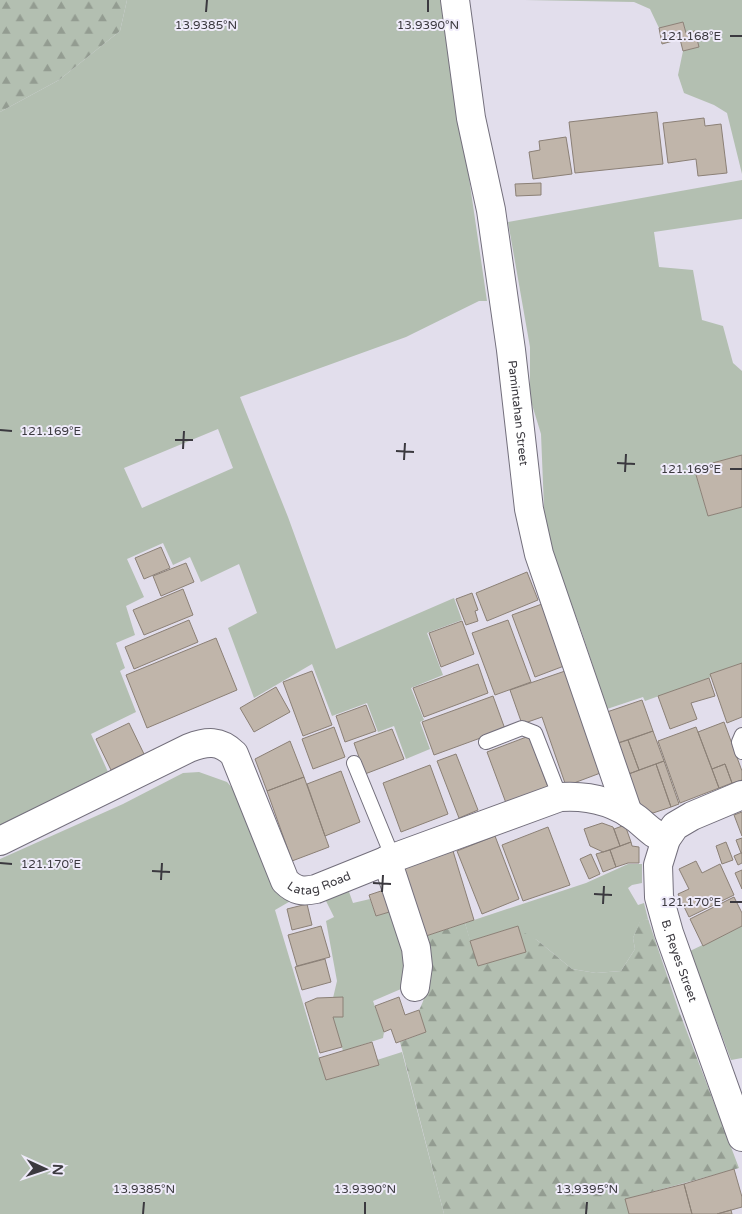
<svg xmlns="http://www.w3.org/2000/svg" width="742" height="1214" viewBox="0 0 742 1214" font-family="'Varela Round',sans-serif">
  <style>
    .green { fill: #b3bfb1; fill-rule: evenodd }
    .forest { fill: url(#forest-firs) }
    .building { fill: #c0b5aa; stroke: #8b8076 }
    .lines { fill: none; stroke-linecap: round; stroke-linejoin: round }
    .lane-casing { stroke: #736f7c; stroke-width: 16 }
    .street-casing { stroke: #736f7c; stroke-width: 30 }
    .secondary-casing { stroke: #736f7c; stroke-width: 30 }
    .lane { stroke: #fff; stroke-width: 14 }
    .street { stroke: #fff; stroke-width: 28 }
    .secondary { stroke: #fff; stroke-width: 28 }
    .ticks { fill: none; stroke: #3b393f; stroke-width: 2 }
    .labels { text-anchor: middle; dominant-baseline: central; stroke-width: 4; stroke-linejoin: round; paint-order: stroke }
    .street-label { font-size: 12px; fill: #3b393f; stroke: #efebfa }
    .ticks-label { font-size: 12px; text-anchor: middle; fill: #3b393f; stroke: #efebfa; stroke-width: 4; stroke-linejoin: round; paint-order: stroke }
  </style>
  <defs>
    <pattern id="forest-firs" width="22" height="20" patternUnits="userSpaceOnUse" patternTransform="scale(1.25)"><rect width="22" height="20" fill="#b3bfb1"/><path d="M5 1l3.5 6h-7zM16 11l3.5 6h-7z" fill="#939c91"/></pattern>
  </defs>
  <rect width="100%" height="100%" fill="#e2deec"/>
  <path class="green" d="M127,0H443L487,301H479L406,337L240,397L288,517L336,649L454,598L462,620L427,633L443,675L411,688L424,720L420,722L430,749L406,759L394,726L378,732L367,703L332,716L312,664L254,698L228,628L257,613L239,564L201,582L190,557L173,565L163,543L127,559L144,597L126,606L135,635L116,643L125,668L120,671L136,712L91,734L108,772L0,825V112L59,80L120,31ZM218,429L233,468L142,508L124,468Z
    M525,0H742V174L727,113L714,105L684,93L678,75L683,51L699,47L695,31L686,33L683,22L659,28L650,9L634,2Z
    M742,180V219L654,232L659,267L693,270L702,320L723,326L733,363L742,371V455L694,469L708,516L742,507V663L710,674L711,677L709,678L645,701L643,697L607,709L582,633L545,532L541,434L530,398V347L508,222Z
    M199,772L227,782L235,791L261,859L273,883L294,899L275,910L326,1080L379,1065L377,1060L402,1052L444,1214H0V859L123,804L183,773Z
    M628,864H642V883L632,885L628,888L638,905L644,903L648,919L640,922L633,938L635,949L621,971L596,973L572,969L537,940L520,934L518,926L470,941L465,923L586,883Z
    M348,889L353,903L370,899L376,916L396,910L407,936V982L401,989L373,1001L384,1032L383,1038L343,1051L333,1017H343V998H333L337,981L326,921L334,917L325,899Z
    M742,926V1058L731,1060L690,951Z"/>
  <path class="forest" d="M0,0H127L120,31L59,80L0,112Z
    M648,919L679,1011L739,1168L626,1199L629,1214H444L400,1042L426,1032L419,1010C432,988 425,962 423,937L465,923L478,966L525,952L520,934L525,933L537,940L572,969L596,973L621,971L635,949L633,938L640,921Z"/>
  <path class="building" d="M683,22L686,33L695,31L699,47L683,51L680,39L662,44L659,28Z
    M657,112L663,164L575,173L569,122Z
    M704,118L705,126L721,124L727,173L698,176L696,159L668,163L663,123Z
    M566,137L572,174L533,179L529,152L540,150L539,141Z
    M541,183V195L516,196L515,184Z
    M742,455V507L708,516L694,468Z
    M161,547L170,568L144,579L135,558Z
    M186,563L194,582L161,596L153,576Z
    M527,572L538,600L487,621L476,593Z
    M183,589L193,615L144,635L133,610Z
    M472,593L478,610L475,611L478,621L466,625L456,599Z
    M542,604L564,666L535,677L512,615Z
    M189,620L198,642L134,669L125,647Z
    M508,620L531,682L495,695L472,633Z
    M462,621L474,654L441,667L429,633Z
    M216,638L237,690L147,728L126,675Z
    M742,663V717L727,723L710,674Z
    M478,664L488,693L424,717L413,688Z
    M568,670L603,772L566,786L542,717L522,724L510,690Z
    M312,671L332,725L303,736L283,682Z
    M709,678L715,696L691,703L697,719L670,729L658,696Z
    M276,687L290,712L254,732L240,708Z
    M493,696L505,729L434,755L422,722Z
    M642,700L653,731L615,744L604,713Z
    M366,705L376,731L345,742L336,716Z
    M724,722L742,771V780L732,783L725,764L712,769L698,732Z
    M129,723L144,754L111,770L96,739Z
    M334,727L345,757L313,769L302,739Z
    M696,727L719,788L680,803L658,741Z
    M392,729L404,759L365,774L354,743Z
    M653,731L664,761L639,770L628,740Z
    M529,736L548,787L506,803L487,752Z
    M628,740L639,770L626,775L615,744Z
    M290,741L304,777L267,791L255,759Z
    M456,754L478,810L459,818L437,761Z
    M664,761L679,804L671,807L656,764Z
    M656,764L671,807L653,813L637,806L626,775Z
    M725,764L732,783L719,788L712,769Z
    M430,765L448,814L401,832L383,783Z
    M341,771L360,822L325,836L307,784Z
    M304,777L329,847L292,861L267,791Z
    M742,812V836L734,815Z
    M602,823L613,827L620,846L603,852L590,846L584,829Z
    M625,825L631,842L620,846L614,829Z
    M548,827L570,885L523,901L502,845Z
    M495,836L519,899L482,914L457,851Z
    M742,838V853H741L736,840Z
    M631,842L632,846L639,847V863H628L616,867L610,850Z
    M726,842L733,860L722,864L716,846Z
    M610,850L616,867L603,872L596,854Z
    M453,851L474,920L423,937L402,869Z
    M741,853H742V863L738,865L734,856Z
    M591,854L600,874L589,879L580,859Z
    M696,861L702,873L720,864L734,895L689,917L678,894L689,889L679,869Z
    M742,870V889L735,873Z
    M390,888L396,910L376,916L369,895Z
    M734,897L742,913V926L703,946L690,919Z
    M307,904L312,925L292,930L287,909Z
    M321,926L330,957L297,966L288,935Z
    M518,926L526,952L478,966L470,941Z
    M325,959L331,982L302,990L295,967Z
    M343,997V1017H333L342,1047L320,1053L305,1003L317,998Z
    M399,997L405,1015L419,1010L426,1032L396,1043L391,1029L384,1032L375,1006Z
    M372,1042L379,1065L326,1080L319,1058Z
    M734,1169L742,1197V1207L717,1214H692L684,1184Z
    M684,1184L692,1214H629L625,1199Z
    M731,1210L732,1214H717Z"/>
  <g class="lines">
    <defs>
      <path id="lane" d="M742,735L739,742L742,752
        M486,742L522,728L535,733L560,797
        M354,763L393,858"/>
      <g id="street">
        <path id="s1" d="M455,0L471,118L491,210L511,350L529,509L539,554L628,813"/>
        <path d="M387,860L416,948L418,966L415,987"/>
      </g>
      <g id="secondary">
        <path id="s2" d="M742,795L692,816L675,826L666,839L658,865L659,897L669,933L742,1137"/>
        <path id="s3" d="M0,841L189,748C207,741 220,740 234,754L285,881C295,891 303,892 316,889L393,858L560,797C588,795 614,801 637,819C647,827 653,835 666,839"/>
      </g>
    </defs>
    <use href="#lane" class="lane-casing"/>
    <use href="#street" class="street-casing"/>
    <use href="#secondary" class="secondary-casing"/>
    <use href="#lane" class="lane"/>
    <use href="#street" class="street"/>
    <use href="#secondary" class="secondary"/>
  </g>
  <path class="ticks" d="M206,12L207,0M428,12V0M730,36H742M0,430L12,431M175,440H193M183,449L184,431M396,451L414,452M404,460L405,443M617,463L635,464M730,469H742M625,472L626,454M0,863L12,864M152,871L170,872M161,880L162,863M373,883L391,884M382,892L383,875M594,894L612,895M730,902H742M603,904L604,886M143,1214L144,1202M365,1214V1202M586,1214L587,1202"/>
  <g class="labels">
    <g class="street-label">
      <text stroke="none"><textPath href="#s1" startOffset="418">Pamintahan Street</textPath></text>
      <text stroke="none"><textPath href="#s3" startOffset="434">Latag Road</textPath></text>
      <text stroke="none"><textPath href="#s2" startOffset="216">B. Reyes Street</textPath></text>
    </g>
  </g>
  <g class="ticks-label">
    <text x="206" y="29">13.9385°N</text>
    <text x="428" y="29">13.9390°N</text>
    <text x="691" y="40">121.168°E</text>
    <text x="51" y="435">121.169°E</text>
    <text x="691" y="473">121.169°E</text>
    <text x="51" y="868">121.170°E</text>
    <text x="691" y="906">121.170°E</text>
    <text x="144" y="1193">13.9385°N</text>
    <text x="365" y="1193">13.9390°N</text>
    <text x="587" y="1193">13.9395°N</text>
  </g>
  <g transform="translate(45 1169) rotate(93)" stroke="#efebfa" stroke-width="4" paint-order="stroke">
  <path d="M0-4L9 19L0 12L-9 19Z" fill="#3b393f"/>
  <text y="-8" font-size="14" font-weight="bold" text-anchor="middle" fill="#3b393f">N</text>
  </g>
</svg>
